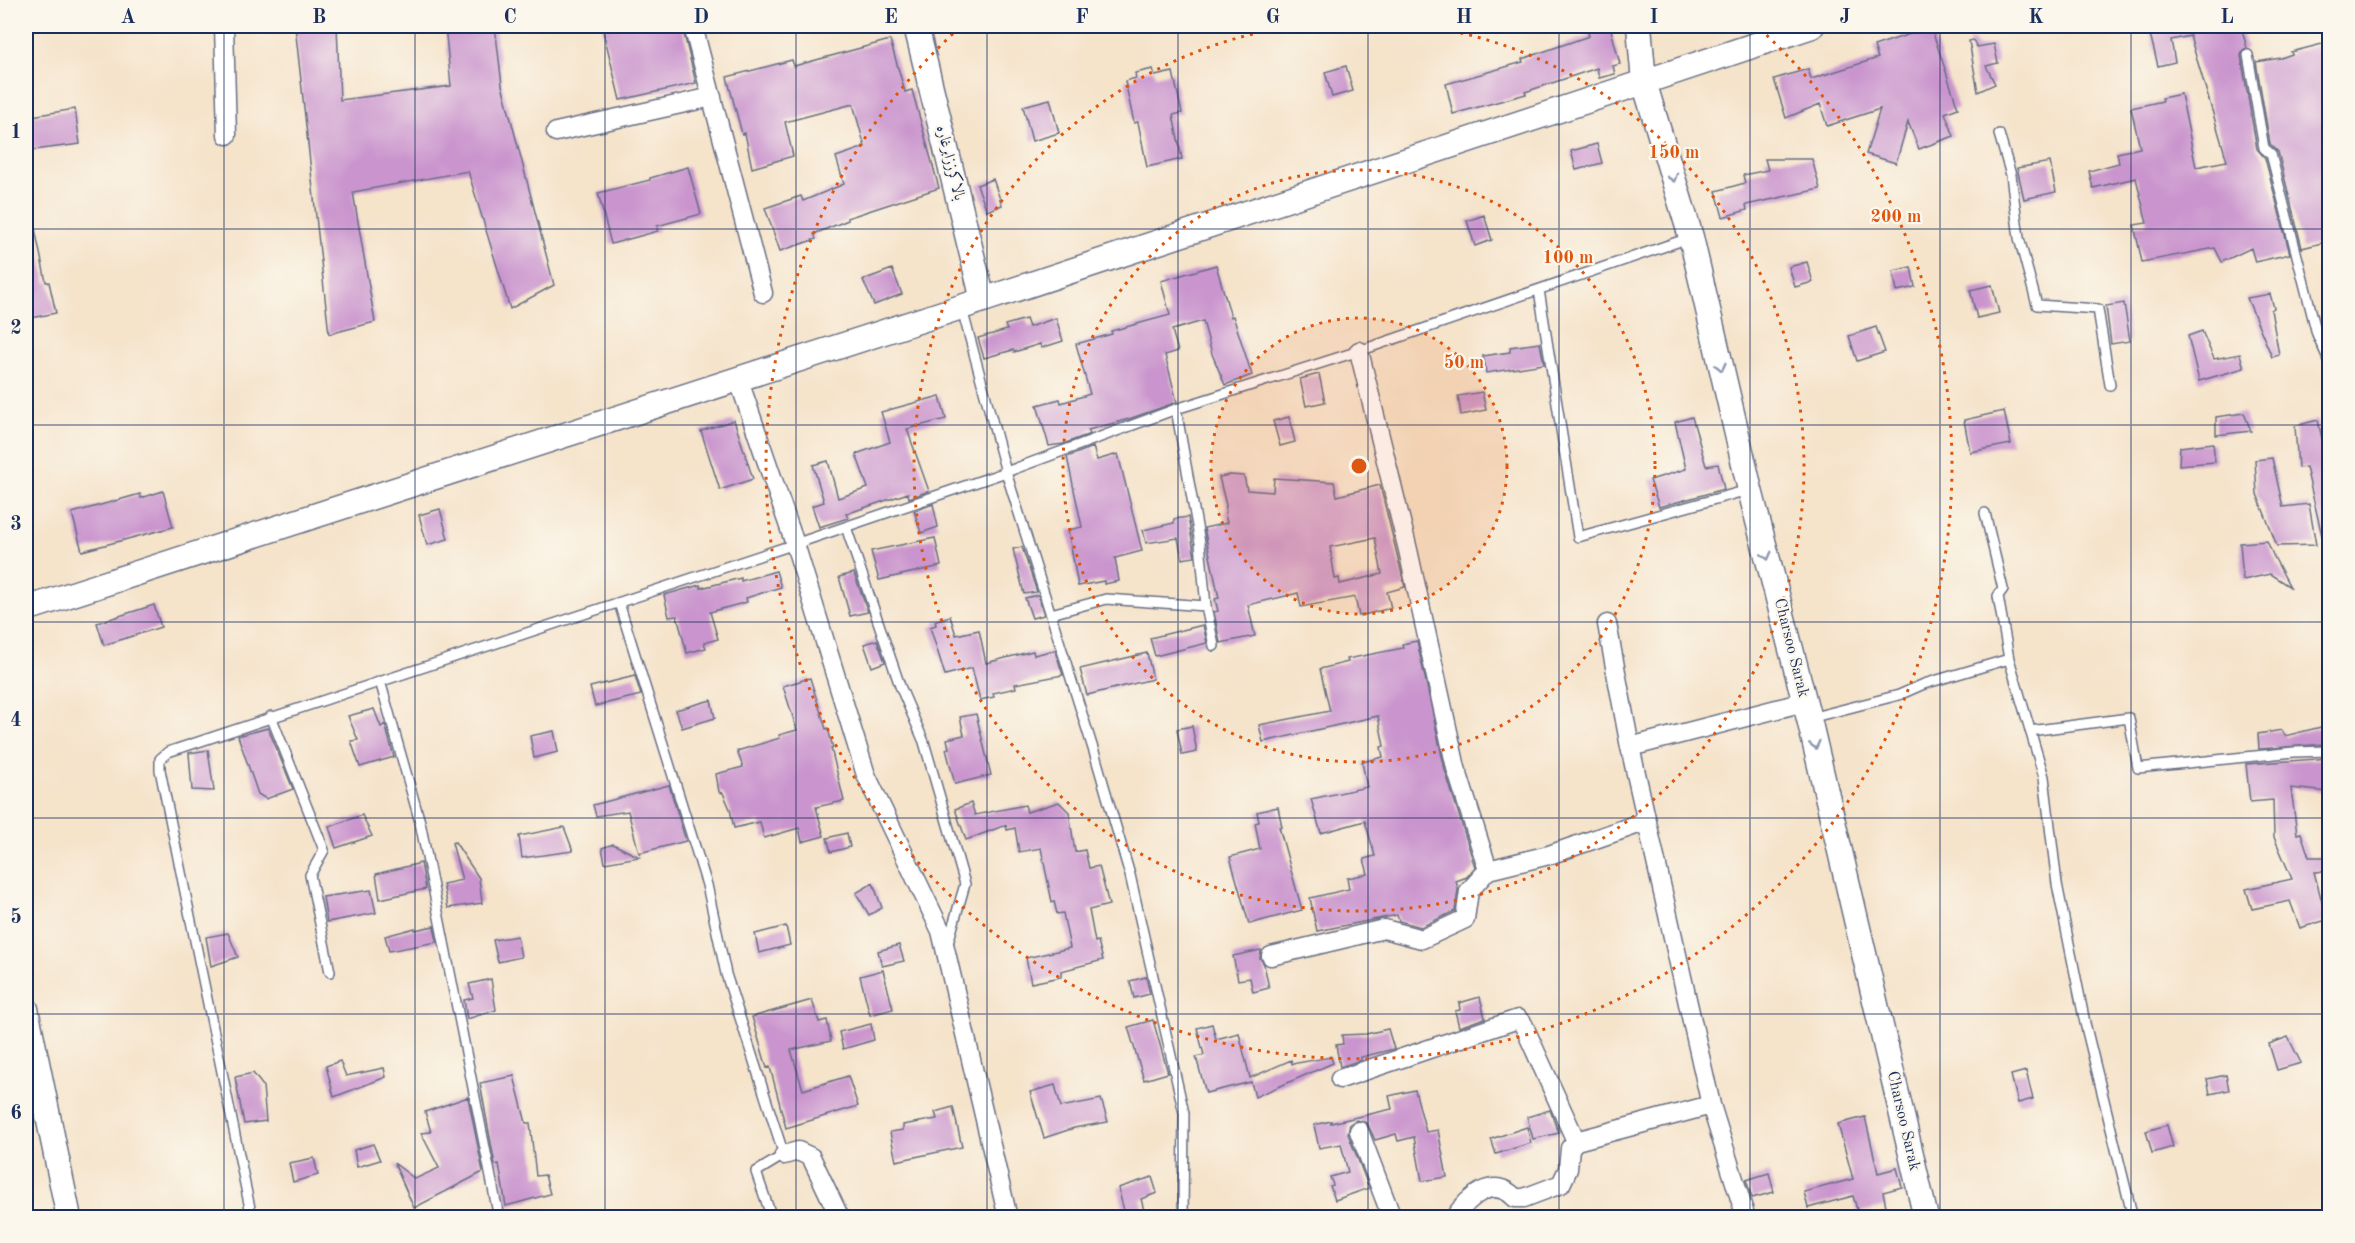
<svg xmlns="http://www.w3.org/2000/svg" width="2355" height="1243" viewBox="0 0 2355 1243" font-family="'Old Standard TT',Amiri,serif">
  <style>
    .building { fill: #ca95ce; fill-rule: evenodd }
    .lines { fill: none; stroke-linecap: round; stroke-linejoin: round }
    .lane-casing { stroke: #676e84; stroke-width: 12 }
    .street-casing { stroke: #676e84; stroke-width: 21 }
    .secondary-casing { stroke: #676e84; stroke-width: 27 }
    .lane { stroke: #fff; stroke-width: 9 }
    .street { stroke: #fff; stroke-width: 18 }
    .secondary { stroke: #fff; stroke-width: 24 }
    .oneway { stroke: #8d97ae }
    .grid { fill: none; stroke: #1b2f5e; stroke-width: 1.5; stroke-opacity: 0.55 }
    .ring { fill: none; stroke: #de5710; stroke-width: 3; stroke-dasharray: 3 6 }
    .labels { text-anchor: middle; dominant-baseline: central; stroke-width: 4.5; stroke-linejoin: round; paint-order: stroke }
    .street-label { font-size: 16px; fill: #1b2f5e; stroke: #fbf7ec }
    .centre { fill: #de5710; stroke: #fbf7ec; stroke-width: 3 }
    .ring-label { font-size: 18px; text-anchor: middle; font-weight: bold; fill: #de5710; stroke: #fbf7ec; stroke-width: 4.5; stroke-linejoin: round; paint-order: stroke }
    .neatline { fill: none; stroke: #1b2f5e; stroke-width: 2 }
    .grid-label { font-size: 20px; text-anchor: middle; font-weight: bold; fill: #1b2f5e }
  </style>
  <rect width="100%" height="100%" fill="#fbf7ec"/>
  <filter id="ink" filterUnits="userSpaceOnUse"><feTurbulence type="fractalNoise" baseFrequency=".0167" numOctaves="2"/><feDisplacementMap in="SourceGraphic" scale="12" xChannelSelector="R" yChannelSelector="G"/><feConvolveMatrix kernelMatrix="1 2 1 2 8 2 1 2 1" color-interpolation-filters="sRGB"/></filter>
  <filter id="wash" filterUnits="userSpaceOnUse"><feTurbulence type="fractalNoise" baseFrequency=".008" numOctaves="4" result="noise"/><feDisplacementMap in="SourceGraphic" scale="24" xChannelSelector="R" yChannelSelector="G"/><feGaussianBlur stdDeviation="1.35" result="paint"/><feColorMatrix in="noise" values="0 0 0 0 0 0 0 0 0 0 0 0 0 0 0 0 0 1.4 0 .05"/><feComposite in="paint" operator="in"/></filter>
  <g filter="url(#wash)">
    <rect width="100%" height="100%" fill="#f5e3ca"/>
    <g id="blocks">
      <path class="building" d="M295,26H337L340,100L451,86L445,26H495L502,85L554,285L510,309L468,171L353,192L375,322L329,334Z
        M602,26H682L696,83L620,100Z
        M1596,26H1610L1620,64L1613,66L1615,74L1599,78L1597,68L1525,92L1526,94L1453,114L1446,84L1523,62L1522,59L1589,36L1587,28Z
        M2148,26H2241L2247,48L2243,50L2241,56L2257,149L2265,158L2290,254L2255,262L2251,248L2222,262L2215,248L2142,262L2134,225L2147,223L2136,178L2093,188L2089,171L2119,163L2117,153L2140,148L2131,108L2163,101L2162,98L2181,94L2196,167L2227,161L2190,36L2171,40L2175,62L2158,66Z
        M1931,27L1958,108L1945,113L1954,136L1919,149L1908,122L1896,163L1866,154L1880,109L1827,126L1820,104L1786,118L1774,79L1808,69L1811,79L1878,58L1874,46Z
        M890,40L905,92L912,90L939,188L847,218L848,220L814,234L816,239L780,251L765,208L801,196L803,201L844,184L836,157L865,147L853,104L785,122L793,156L752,168L745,133L742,134L727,77L792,60L794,66Z
        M1973,40L1977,47L1994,44L1998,63L1986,66L1995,84L1978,92L1969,41Z
        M2330,42V241L2302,248L2278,152L2270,144L2256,62L2281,58L2292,54L2291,52Z
        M1346,66L1353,91L1332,97L1325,72Z
        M1153,69L1155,76L1173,72L1182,113L1173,115L1182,159L1147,167L1138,122L1134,123L1125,81L1136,78L1135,73Z
        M1050,99L1059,133L1032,141L1023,106Z
        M75,109L80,144L26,151V117Z
        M1597,144L1602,163L1576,170L1571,151Z
        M1765,159H1812L1820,189L1746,205L1747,210L1723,217L1716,191L1745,183L1743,175L1768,170Z
        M2050,162L2056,192L2024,199L2017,168Z
        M688,167L701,214L657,226L658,231L611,244L598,193L650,180V178Z
        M993,179L1002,205L987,211L977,185Z
        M1484,215L1492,240L1475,246L1467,221Z
        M33,219L46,282H49L56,313L26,319V220Z
        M1807,262L1813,282L1795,287L1789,267Z
        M1216,265L1231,317L1233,316L1252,375L1225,385L1212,354L1203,321L1172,330L1178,351L1165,355L1177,402L1129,419L1088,430L1090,434L1063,444L1049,446L1037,405L1060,399L1061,403L1090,394L1076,344L1112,334L1111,331L1170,315L1161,281Z
        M1911,267L1915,287L1897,291L1893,271Z
        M892,269L902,294L874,305L863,280Z
        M1992,285L1999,313L1977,318L1970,290Z
        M2270,294L2274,308L2271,310L2279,355L2272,357L2247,298Z
        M2124,303L2130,341L2111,344L2106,306Z
        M1056,318L1063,341L1041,348L1040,344L1014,352L1013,350L984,358L978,338L1007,330L1005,325L1026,319L1029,327Z
        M1876,327L1885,352L1857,361L1849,336Z
        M2202,331L2214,359L2240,354L2244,368L2199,381L2188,336Z
        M1540,343L1544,364L1486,373L1483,356L1510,352V347Z
        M1319,374L1325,402L1306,406L1300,379Z
        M1482,392L1486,410L1461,415L1458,396Z
        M940,396L946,419L907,429L929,491L909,498L908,493L846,514L848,518L819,527L812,506L824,502L813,465L828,461L838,498L868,488L856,454L890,442L881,412Z
        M2004,411L2011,444L1970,452L1964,420Z
        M2244,413L2251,431L2216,435V417Z
        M1289,417L1295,442L1280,446L1273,421Z
        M1692,417L1706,466L1718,464L1724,489L1659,507L1650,480L1686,469L1675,422Z
        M734,420L753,479L720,490L701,431Z
        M2318,420L2324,448L2330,446V539L2323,540L2306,467L2298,468L2295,426Z
        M2213,443L2215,462L2179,465L2180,447Z
        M1093,447L1097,460L1118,454L1142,551L1115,558L1119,581L1104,584V581L1078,586L1068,530L1082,527L1067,457Z
        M2272,458L2283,507L2309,504L2316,545L2277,546L2257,494L2255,460Z
        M1230,475L1244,476L1247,490L1273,492L1274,478L1334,482L1337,496L1380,485L1405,587L1387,592L1391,608L1359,616L1355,597L1301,607L1298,593L1248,605L1255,636L1220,643L1214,612L1218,611L1215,599L1219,598L1204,528L1227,523L1225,514L1226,505L1219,477ZM1375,538L1382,574L1340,584L1339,578L1335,579L1330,547Z
        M163,491L173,527L82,551L72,513L140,494L141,498Z
        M933,504L938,527L921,533L914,511Z
        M440,509L448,539L427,545L419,515Z
        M1188,517L1195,557L1182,559L1178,538L1146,543L1143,530L1174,523V519Z
        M935,538L941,566L879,580L871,551Z
        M2267,541L2273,555L2290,587L2270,574L2243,580L2240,543Z
        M1022,547L1037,592L1024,594L1013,549Z
        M776,571L781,587L746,598L747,602L710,612L718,639L704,643L706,648L687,653L677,616L669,617L664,595L700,585L701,588L741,578V581Z
        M854,573L868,612L850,616L839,577Z
        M1038,595L1044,615L1032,618L1025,598Z
        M154,605L161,627L104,645L97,623Z
        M950,616L956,635L979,630L986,663L1033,651L1034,655L1055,650L1063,675L1015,684L1016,688L993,693L994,697L980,700L972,668L945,675L930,627L936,625L935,621Z
        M1203,625L1207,643L1155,656L1150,638Z
        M877,640L885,662L872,667L864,644Z
        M1417,641L1445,770L1475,867L1467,877L1456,881L1458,889L1455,911L1421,927L1399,921L1397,915L1317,931L1310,898L1349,889L1347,878L1368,874L1364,859L1375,856L1365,821L1321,833L1311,799L1367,787L1362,762L1383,757L1381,747L1384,746L1378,716L1263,742L1259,725L1330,711L1320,669L1348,662L1347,659L1403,648L1402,644Z
        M1147,653L1153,679L1087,695L1080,669Z
        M635,676L641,695L595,706L590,687Z
        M810,678L826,729L828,728L833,748H831L844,801L816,807L824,836L802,842L799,828L764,838L760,822L734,828L730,809L723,793L719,792L716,774L743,767L737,751L780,738L779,735L797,730L783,686Z
        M711,700L715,718L682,728L676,710Z
        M374,709L381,727L385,724L394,757L360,767L351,741L358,740L348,716Z
        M976,714L991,775L955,784L946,749L949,748L947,739L964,735L960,717Z
        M1192,726L1197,752L1182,755L1177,729Z
        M2325,726V744L2259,749L2258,734L2282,730L2285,736Z
        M268,728L293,789L266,799L258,794L238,736Z
        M554,731L558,752L534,758L530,736Z
        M208,750L214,791L192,790L189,753Z
        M2330,758L2329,792L2291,788L2297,834L2301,833L2309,857H2330V871L2314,872L2322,902H2330V919L2300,928L2290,901L2252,909L2246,889L2292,879L2274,837L2273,800L2250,802L2246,764Z
        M669,785L686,841L639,853L628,811L596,816L593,805Z
        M1059,802L1069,812L1075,852L1085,850L1089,868L1099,866L1109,905L1089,910L1095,942L1098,941L1103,960L1061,971V977L1031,983L1026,958L1070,948L1063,913L1057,914L1054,901L1052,902L1041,848L1019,852L1015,828L1007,830L1006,825L966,840L955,809L971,803L975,815L1025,805L1027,812Z
        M1278,807L1282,827H1279L1302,910L1249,924L1230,857L1260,849L1255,823L1259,822L1257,812Z
        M362,815L372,836L336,848L329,827Z
        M564,827L573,851L522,858L519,836Z
        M847,833L850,847L831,852L827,838Z
        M455,842L479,878L482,903L448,908L443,884L462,880L452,843Z
        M613,844L639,857L605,863L602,848Z
        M421,863L426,889L380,899L376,874Z
        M873,883L882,908L869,915L856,893Z
        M371,890L376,913L327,922L323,897Z
        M434,926L437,942L389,951L385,936L415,928V930Z
        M786,926L790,945L759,953L755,934Z
        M228,933L238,957L211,966L206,937Z
        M517,936L521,957L498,962L493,940Z
        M899,945L904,961L882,966L878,951Z
        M1261,950L1260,958L1264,964L1269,988L1253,992L1250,978L1238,980L1233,956Z
        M883,970L893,1009L870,1015L860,976Z
        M1146,977L1150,994L1134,998L1130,981Z
        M491,979L496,1010L467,1019L464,1000L473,998L469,984Z
        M1480,997L1485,1018L1459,1027L1455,1011L1460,1010L1459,1003Z
        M812,1000L819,1022L827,1020L831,1041L791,1050L803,1090L848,1076L858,1106L786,1128L770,1067L767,1068L752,1017Z
        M1153,1020L1168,1073L1144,1080L1128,1027Z
        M871,1024L874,1040L843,1049L839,1032Z
        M1212,1024L1216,1039L1239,1033L1250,1078L1291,1060L1292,1064L1331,1057L1333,1063L1255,1097L1251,1082L1206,1093L1196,1057L1204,1055L1197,1028Z
        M1388,1029L1394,1049L1361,1057V1060L1340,1067L1336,1045L1343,1044L1342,1035L1366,1034Z
        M2288,1037L2301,1063L2277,1070L2269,1044Z
        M340,1061L346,1076L384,1068L386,1077L334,1097L326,1066Z
        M2026,1071L2033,1099L2018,1103L2011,1075Z
        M253,1073L263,1086L266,1121L244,1124L235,1077Z
        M2226,1075L2229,1090L2210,1094L2207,1079Z
        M514,1076L526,1123H530L536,1176L545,1175L550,1194L506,1206L499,1164L495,1165L480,1083Z
        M1055,1085L1061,1107L1101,1099L1108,1122L1074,1128L1044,1138L1030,1092Z
        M1415,1090L1426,1132L1438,1130L1447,1177L1422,1181L1414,1137L1398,1141L1396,1134L1375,1140L1367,1123L1356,1120L1350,1124L1348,1134L1369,1188L1335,1200L1330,1186L1333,1185L1330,1177L1348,1172L1341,1144L1319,1148L1314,1125L1331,1121V1123L1392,1109L1389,1096Z
        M468,1097L483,1172L414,1208L394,1163L415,1179L439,1168L421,1133L431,1132L425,1112Z
        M953,1107L962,1147L896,1161L890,1132L903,1130V1125L937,1119L935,1112Z
        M1550,1110L1559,1133L1533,1139L1527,1117Z
        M1865,1117L1878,1173L1897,1168L1902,1187L1883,1192L1886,1206L1858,1213L1853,1196L1808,1208L1804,1192L1853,1179L1838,1124Z
        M2167,1125L2173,1147L2152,1153L2146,1131Z
        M1527,1127L1531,1143L1496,1154L1491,1139Z
        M373,1144L380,1160L357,1167L354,1150Z
        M314,1158L318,1175L293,1182L289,1163Z
        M1769,1173L1774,1192L1752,1198L1746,1180Z
        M1152,1177L1157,1193L1141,1199L1146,1218H1126L1118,1188Z"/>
    </g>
  </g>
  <g filter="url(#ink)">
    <use href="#blocks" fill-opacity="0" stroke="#676e84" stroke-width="1.5"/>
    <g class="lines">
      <defs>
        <path id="lane" d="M2248,55L2264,148L2271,154L2317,334L2330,363
          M1999,134L2011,175L2019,238L2037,305L2098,309L2110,385
          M1539,290L1578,537L1748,490
          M962,309L1006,472L1095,755L1130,875L1184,1113L1183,1218
          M1176,409L1200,543L1206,606L1214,646
          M1985,513L2003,589L1998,596L2009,659L2044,777L2057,884L2085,1023L2133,1218
          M846,527L900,686L924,742L965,884L948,943
          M619,603L707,885L726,974L784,1155L756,1172L772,1218
          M1051,614L1106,599L1206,606
          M380,681L420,822L499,1218
          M271,716L324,850L310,875L330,972
          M1810,718L1899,695L1924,684L2009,659
          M2030,731L2129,718L2138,768L2294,752L2330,751
          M252,1218L160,770V759L168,752L795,544L1006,472L1176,409L1359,351L1689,238"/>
        <path id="street" d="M224,26L227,135
          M693,26L763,293
          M556,132L712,97
          M1359,351L1408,550L1456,768L1488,870
          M738,378L795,544L866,775L941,931L1008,1218
          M1607,624L1630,747L1711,1105L1746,1218
          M1630,747L1804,702
          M1271,956L1384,929L1422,939L1465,919L1469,891L1488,870L1549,855L1647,821
          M1340,1079L1518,1019L1523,1024L1576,1141
          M1359,1131L1392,1218
          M784,1155L798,1151L811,1157L840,1218
          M1454,1218C1468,1198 1493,1174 1515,1198H1524L1561,1184L1568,1169L1570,1148L1576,1141L1711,1105"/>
        <path id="secondary" d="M916,26L983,300
          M1639,26L1644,82L1812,26
          M26,609L983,300L1644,82L1691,237L1750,490L1809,719L1926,1218
          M26,1009L69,1218"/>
      </defs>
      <use href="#lane" class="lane-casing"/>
      <use href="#street" class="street-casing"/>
      <use href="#secondary" class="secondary-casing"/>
      <use href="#lane" class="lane"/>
      <use href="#street" class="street"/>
      <use href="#secondary" class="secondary"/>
    </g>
    <defs><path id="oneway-chevron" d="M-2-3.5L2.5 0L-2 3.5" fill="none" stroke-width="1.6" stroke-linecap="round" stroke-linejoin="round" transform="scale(1.5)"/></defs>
    <g class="oneway">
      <use href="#oneway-chevron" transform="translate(1673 178) rotate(73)"/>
      <use href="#oneway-chevron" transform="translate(1721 367) rotate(77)"/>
      <use href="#oneway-chevron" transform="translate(1767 556) rotate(76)"/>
      <use href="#oneway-chevron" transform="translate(1815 745) rotate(77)"/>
    </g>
  </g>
  <path class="grid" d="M224,26V1218M415,26V1218M605,26V1218M796,26V1218M987,26V1218M1178,26V1218M1368,26V1218M1559,26V1218M1750,26V1218M1940,26V1218M2131,26V1218M26,229H2330M26,425H2330M26,622H2330M26,818H2330M26,1014H2330"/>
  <circle cx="1359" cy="466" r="148" fill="#de5710" fill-opacity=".12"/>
  <g class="ring">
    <circle cx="1359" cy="466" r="148"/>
    <circle cx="1359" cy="466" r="296"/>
    <path d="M1425 26A445 445 0 1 1 1293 26"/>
    <path d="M1760 29A593 593 0 1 1 958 29"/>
  </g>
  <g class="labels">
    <g class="street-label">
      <text transform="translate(950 163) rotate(76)">بالاکرززابرغاره</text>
      <text transform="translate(1791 648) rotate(76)">Charsoo Sarak</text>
      <text transform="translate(1903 1121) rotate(77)">Charsoo Sarak</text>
    </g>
  </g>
  <circle cx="1359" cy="466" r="9" class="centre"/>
  <g class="ring-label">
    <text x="1674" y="158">150 m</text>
    <text x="1896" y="222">200 m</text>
    <text x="1568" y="263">100 m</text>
    <text x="1464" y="368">50 m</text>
  </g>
  <rect width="2355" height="1243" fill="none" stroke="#fbf7ec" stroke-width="66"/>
  <rect x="33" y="33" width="2289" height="1177" class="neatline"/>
  <g class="grid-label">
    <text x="128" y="23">A</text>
    <text x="319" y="23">B</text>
    <text x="510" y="23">C</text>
    <text x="701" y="23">D</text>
    <text x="891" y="23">E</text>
    <text x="1082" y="23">F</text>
    <text x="1273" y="23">G</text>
    <text x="1464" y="23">H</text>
    <text x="1654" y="23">I</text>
    <text x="1845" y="23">J</text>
    <text x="2036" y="23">K</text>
    <text x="2227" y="23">L</text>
    <text x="16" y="138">1</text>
    <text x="16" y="334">2</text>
    <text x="16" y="530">3</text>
    <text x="16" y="726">4</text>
    <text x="16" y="923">5</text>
    <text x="16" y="1119">6</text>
  </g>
</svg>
